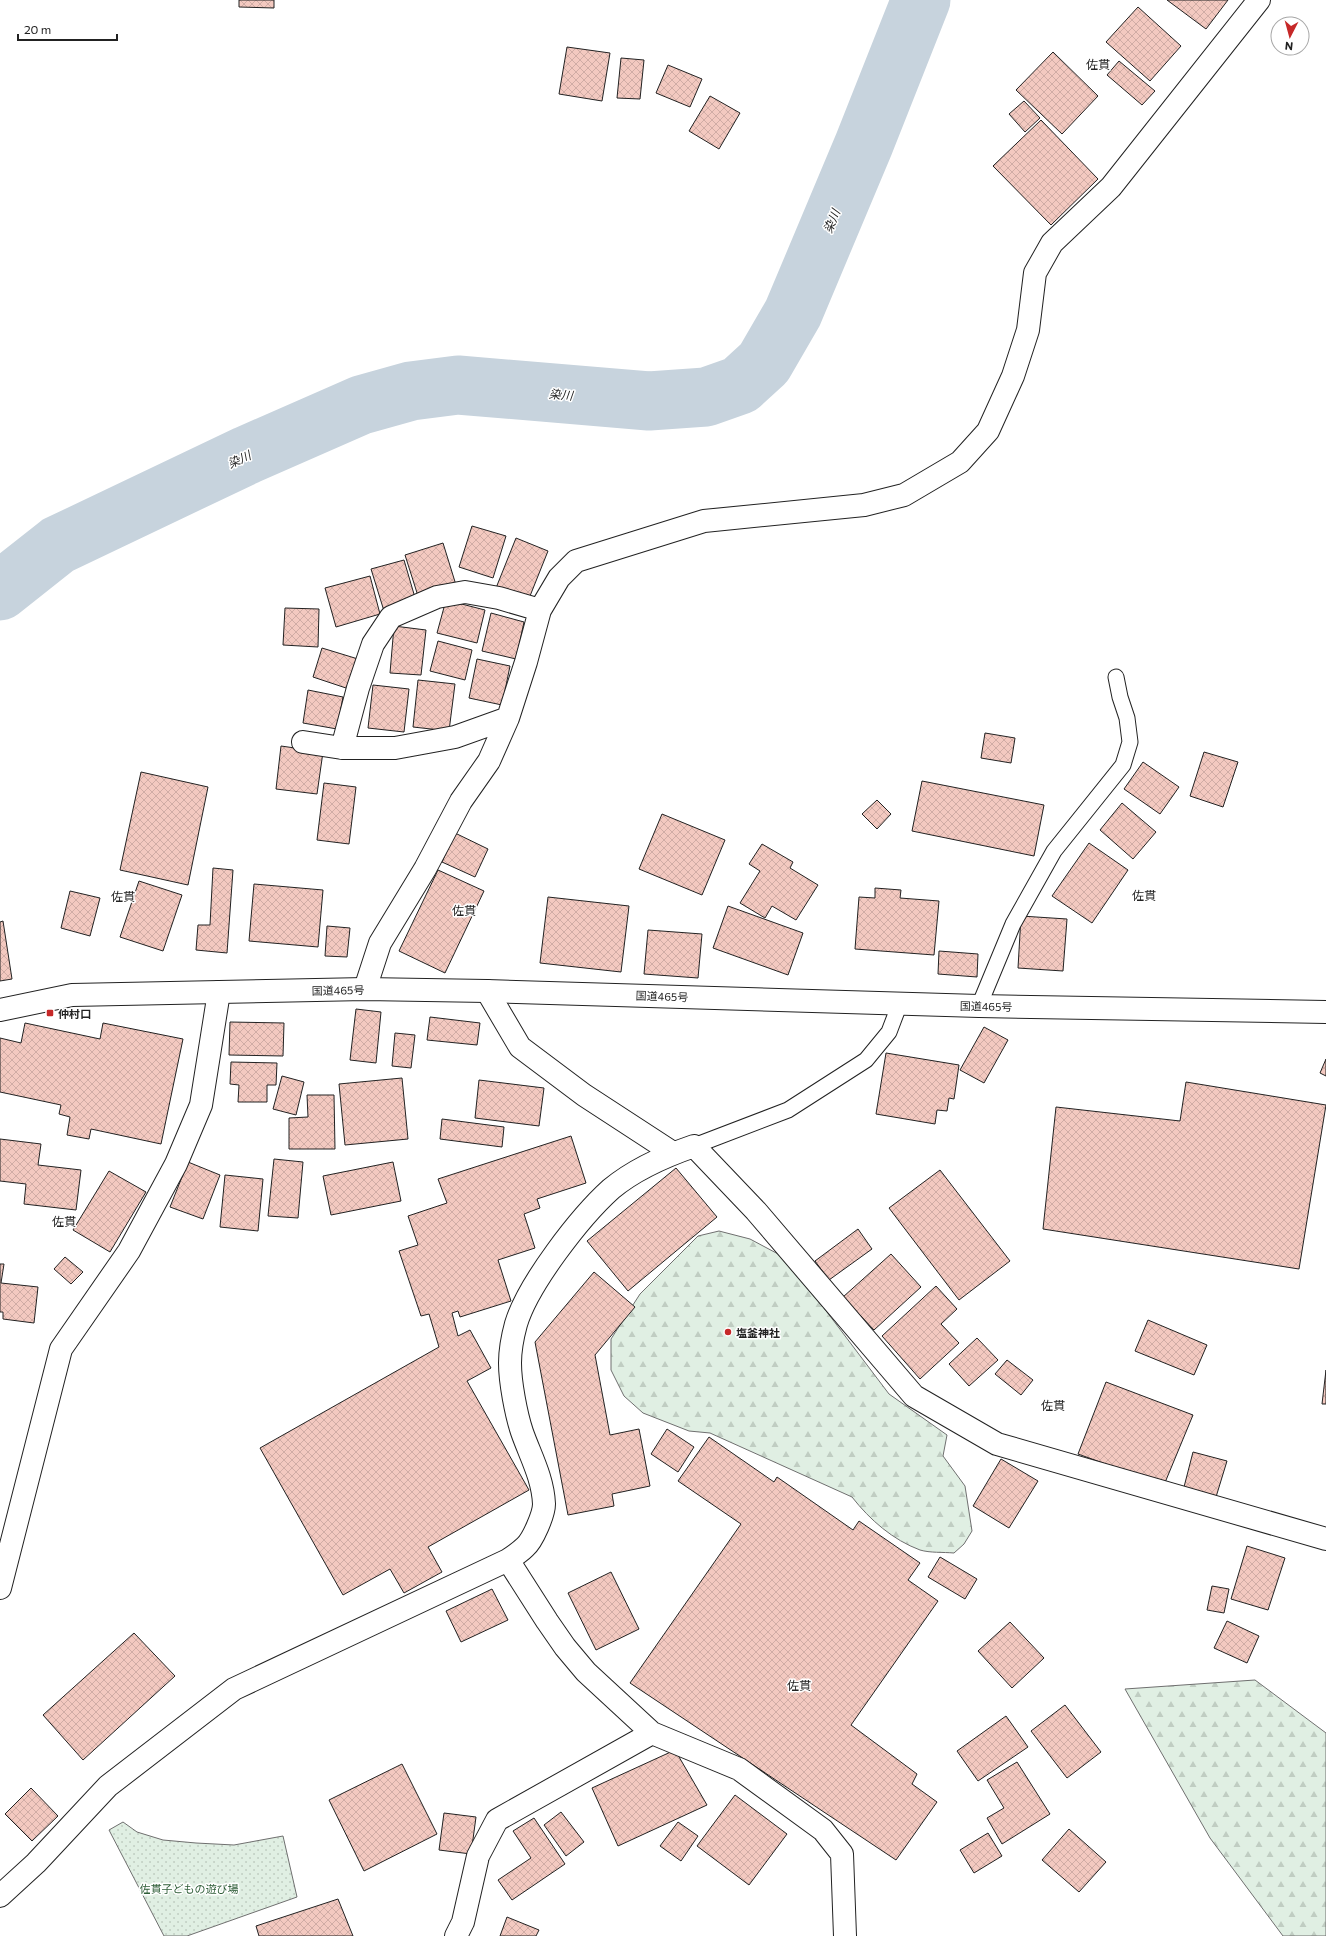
<svg xmlns="http://www.w3.org/2000/svg" width="1326" height="1936" viewBox="0 0 1326 1936" font-family="Commissioner,'Noto Sans JP',sans-serif">
  <style>
    .grass { fill: url(#grass-dots); stroke: #6f6f6f }
    .forest { fill: url(#forest-firs); stroke: #6f6f6f }
    .lines { fill: none; stroke-linecap: round; stroke-linejoin: round }
    .river { stroke: #c7d3dd; stroke-width: 59 }
    .building { fill: url(#building-cross-hatch); stroke: #222 }
    .lane-casing { stroke: #222; stroke-width: 17 }
    .street-casing { stroke: #222; stroke-width: 24 }
    .highway-casing { stroke: #222; stroke-width: 24 }
    .lane { stroke: #fff; stroke-width: 15 }
    .street { stroke: #fff; stroke-width: 22 }
    .highway { stroke: #fff; stroke-width: 22 }
    .poi-dot { fill: #c62828; stroke: #fff; stroke-width: 1.5 }
    .labels { text-anchor: middle; dominant-baseline: central; stroke-width: 3; stroke-linejoin: round; paint-order: stroke }
    .street-label { font-size: 11px; fill: #222; stroke: #fff }
    .poi-label { font-size: 11px; font-weight: bold; fill: #222; stroke: #fff; text-anchor: start }
    .park-label { font-size: 11px; fill: #2f5e38; stroke: #fff }
    .neighbourhood-label { font-size: 12px; fill: #222; stroke: #fff }
    .water-label { font-size: 12px; font-style: italic; fill: #222; stroke: #fff }
  </style>
  <defs>
    <pattern id="grass-dots" width="8" height="8" patternUnits="userSpaceOnUse"><rect width="8" height="8" fill="#e0efe3"/><path d="M2 2h.1M6 6h.1" fill="none" stroke="#c0cdc2" stroke-width="1.8" stroke-linecap="round"/></pattern>
    <pattern id="forest-firs" width="22" height="20" patternUnits="userSpaceOnUse"><rect width="22" height="20" fill="#e0efe3"/><path d="M5 1l3.5 6h-7zM16 11l3.5 6h-7z" fill="#c0cdc2"/></pattern>
    <pattern id="building-cross-hatch" width="8" height="8" patternUnits="userSpaceOnUse"><rect width="8" height="8" fill="#f3c9c0"/><path d="M0 0l8 8M0 8l8-8" fill="none" stroke="#d0aca5"/></pattern>
  </defs>
  <rect width="100%" height="100%" fill="#fff"/>
  <path class="grass" d="M123,1822L137,1832L163,1840L196,1843L234,1845L283,1836L297,1897L187,1936H164L109,1830Z"/>
  <path class="forest" d="M719,1231L750,1239L780,1255L805,1283L889,1394L947,1435L943,1456L965,1486L972,1531L964,1544L954,1553C943,1552 930,1553 920,1550C893,1540 870,1520 852,1497L710,1433L689,1431L643,1413L624,1396L611,1370V1339L640,1294L698,1236Z
    M1255,1680L1326,1733V1936H1283L1210,1838L1125,1689Z"/>
  <g class="lines">
    <path class="river" d="M0,591L58,545L247,455L361,405L411,391L458,385L649,401L706,397L740,385L764,363L793,313L864,144L921,0"/>
  </g>
  <path class="building" d="M239,0H274V8L239,7Z
    M1167,0H1228L1206,29Z
    M1138,7L1181,46L1150,81L1106,42Z
    M567,47L610,53L602,101L559,94Z
    M1053,52L1098,96L1062,134L1016,90Z
    M621,58L644,60L640,99L617,98Z
    M1119,61L1155,91L1142,105L1107,75Z
    M668,65L702,79L690,107L656,93Z
    M710,96L740,113L719,149L689,131Z
    M1024,101L1040,118L1025,132L1009,114Z
    M1041,120L1098,179L1051,225L993,166Z
    M472,526L506,536L493,578L459,567Z
    M516,538L548,551L528,601L496,588Z
    M443,543L456,585L418,596L405,555Z
    M404,560L416,601L384,611L371,569Z
    M370,576L380,614L336,627L325,588Z
    M446,600L485,610L477,643L437,633Z
    M285,608L319,609L318,647L283,645Z
    M491,613L524,622L516,659L482,651Z
    M394,626L426,630L421,675L390,673Z
    M438,641L472,650L465,680L430,671Z
    M322,648L358,659L349,689L313,677Z
    M477,659L510,666L502,705L469,698Z
    M418,680L455,684L449,731L413,727Z
    M373,685L409,689L404,732L368,728Z
    M308,690L343,697L337,729L303,723Z
    M985,733L1015,738L1011,763L981,758Z
    M281,746L323,752L317,794L276,789Z
    M1204,752L1238,762L1223,807L1190,796Z
    M1143,762L1179,787L1160,814L1124,789Z
    M141,772L208,787L188,885L120,870Z
    M922,781L1044,805L1034,856L912,831Z
    M324,783L356,787L349,844L317,840Z
    M877,800L891,814L877,829L862,814Z
    M1122,803L1156,832L1133,859L1100,830Z
    M662,814L725,840L702,895L639,869Z
    M455,833L488,849L475,877L442,862Z
    M1089,843L1128,870L1092,923L1052,896Z
    M762,844L793,862L790,868L818,885L796,920L772,906L765,918L740,903L760,871L749,864Z
    M213,868L233,870L227,953L196,950L198,925H210Z
    M438,870L484,891L445,973L399,951Z
    M139,881L182,895L163,951L120,937Z
    M254,884L323,890L318,947L249,941Z
    M875,888L901,890L900,898L939,901L934,955L855,949L859,897L875,898Z
    M70,891L100,898L90,936L61,928Z
    M548,897L629,906L621,972L540,963Z
    M728,906L803,933L788,975L713,948Z
    M1021,916L1067,919L1063,971L1018,968Z
    M3,921L12,979L0,981V922Z
    M327,926L350,928L347,957L325,956Z
    M648,930L702,934L698,978L644,974Z
    M939,951L978,954L977,977L938,974Z
    M356,1009L381,1012L376,1063L350,1060Z
    M430,1017L480,1023L477,1045L427,1040Z
    M230,1022L284,1023L283,1056L229,1055Z
    M25,1023L100,1039L103,1023L183,1039L161,1144L91,1129L89,1139L67,1135L70,1117L59,1114L61,1105L0,1092V1038L21,1043Z
    M984,1027L1008,1040L984,1083L960,1070Z
    M395,1033L415,1035L411,1068L392,1066Z
    M886,1053L959,1065L954,1099L949,1098L947,1111L937,1110L935,1124L876,1114Z
    M1326,1059V1076L1320,1073Z
    M231,1062L277,1063L276,1085H267V1102H238L239,1085L230,1084Z
    M282,1076L304,1082L296,1115L273,1109Z
    M402,1078L408,1139L345,1145L339,1084Z
    M479,1080L544,1088L539,1126L475,1118Z
    M1186,1082L1326,1105L1299,1269L1043,1229L1056,1107L1180,1121Z
    M307,1095H334L335,1149H289V1118L308,1117Z
    M442,1119L504,1127L502,1147L440,1139Z
    M571,1136L586,1183L537,1199L540,1208L524,1214L535,1248L498,1260L511,1301L460,1317L458,1311L452,1313L458,1336L470,1330L491,1368L467,1381L529,1490L428,1547L442,1572L404,1593L390,1569L343,1595L260,1448L439,1347L429,1314L421,1316L399,1251L418,1245L408,1216L447,1203L438,1179Z
    M0,1139L41,1144L38,1165L81,1170L76,1210L24,1204L26,1184L0,1181Z
    M274,1159L303,1162L298,1218L268,1216Z
    M188,1162L220,1175L203,1219L170,1207Z
    M393,1162L401,1201L331,1215L323,1176Z
    M676,1168L717,1217L628,1291L587,1241Z
    M940,1170L1010,1261L959,1300L889,1208Z
    M109,1171L146,1192L110,1252L73,1230Z
    M225,1175L263,1179L258,1231L220,1227Z
    M858,1229L872,1249L829,1280L815,1261Z
    M891,1254L921,1287L874,1330L843,1297Z
    M65,1257L83,1272L71,1284L54,1269Z
    M0,1264H4L1,1283L38,1287L34,1323L3,1319V1312H0Z
    M594,1272L635,1307L595,1355L610,1435L639,1429L650,1486L612,1494L614,1506L568,1515L535,1342Z
    M936,1286L957,1309L941,1324L959,1343L920,1379L882,1336Z
    M1148,1320L1207,1345L1194,1375L1135,1351Z
    M977,1338L998,1360L969,1386L949,1364Z
    M1007,1360L1033,1380L1021,1395L995,1374Z
    M1326,1370V1404H1322Z
    M1106,1382L1193,1415L1164,1485L1078,1454Z
    M667,1429L694,1447L678,1472L651,1454Z
    M709,1437L774,1482L777,1477L853,1530L859,1521L920,1563L908,1580L938,1601L851,1725L917,1774L912,1784L937,1802L896,1860L630,1683L741,1524L678,1481Z
    M1193,1452L1227,1461L1216,1497L1184,1487Z
    M1001,1459L1038,1481L1009,1528L973,1506Z
    M1247,1546L1285,1558L1268,1610L1231,1599Z
    M940,1557L977,1579L965,1599L928,1577Z
    M611,1572L639,1629L596,1650L568,1593Z
    M1212,1586L1229,1589L1224,1613L1207,1610Z
    M492,1589L508,1620L461,1642L446,1611Z
    M1227,1621L1259,1636L1247,1663L1214,1648Z
    M1010,1622L1044,1658L1012,1688L978,1651Z
    M134,1633L175,1676L83,1760L43,1715Z
    M1065,1705L1101,1752L1067,1778L1031,1731Z
    M1006,1716L1028,1747L978,1781L957,1751Z
    M675,1750L707,1805L618,1846L592,1788Z
    M1017,1762L1050,1814L1002,1844L987,1818L1004,1808L987,1780Z
    M402,1764L437,1834L364,1871L329,1800Z
    M31,1788L58,1816L32,1841L5,1814Z
    M735,1795L787,1834L749,1885L697,1846Z
    M561,1812L584,1842L566,1856L544,1825Z
    M444,1813L476,1817L471,1854L439,1850Z
    M534,1818L565,1864L512,1900L498,1880L531,1858L513,1831Z
    M678,1822L698,1836L681,1861L660,1846Z
    M1069,1829L1106,1862L1079,1892L1042,1860Z
    M988,1833L1002,1856L974,1873L960,1850Z
    M338,1899L353,1936H259L256,1926Z
    M507,1917L539,1930L536,1936H500Z"/>
  <g class="lines">
    <defs>
      <path id="lane" d="M979,1006L1013,924L1054,851L1123,765L1130,742L1127,718L1120,697L1116,677
        M694,1146L788,1110L866,1060L889,1032L900,1003"/>
      <path id="street" d="M303,742L342,748H395L455,737L508,718
        M342,748L358,688L373,644L391,617L437,597L465,592L499,598L540,610
        M365,989L380,943L425,869L461,801L489,761L508,718L526,662L540,610L559,578L576,561L704,521L864,505L904,495L960,462L988,431L1013,376L1028,330L1035,273L1052,243L1111,187L1259,0
        M487,991L520,1047L584,1095L673,1153
        M508,1560L547,1621L565,1647L586,1672L652,1733L739,1769L823,1830L842,1854L845,1936
        M0,1588L61,1349L129,1251L176,1164L201,1105L219,992
        M0,1896L36,1863L108,1786L234,1689L508,1560C514,1556 520,1552 525,1547C533,1540 544,1514 544,1504C543,1478 530,1455 522,1432C516,1414 510,1382 510,1363C510,1352 513,1335 516,1324C528,1284 580,1217 611,1189C635,1169 665,1156 694,1146L756,1211L914,1396L997,1444L1326,1539
        M456,1936L463,1922L478,1856L497,1820L652,1733"/>
      <path id="highway" d="M0,1010L72,995L365,989L487,991L979,1006L1326,1012"/>
    </defs>
    <use href="#lane" class="lane-casing"/>
    <use href="#street" class="street-casing"/>
    <use href="#highway" class="highway-casing"/>
    <use href="#lane" class="lane"/>
    <use href="#street" class="street"/>
    <use href="#highway" class="highway"/>
  </g>
  <g class="poi-dot">
    <rect x="46" y="1009" width="8" height="8" rx="2"/>
    <circle cx="728" cy="1332" r="4"/>
  </g>
  <g class="labels">
    <g class="street-label">
      <text transform="translate(338 990) rotate(-1)">国道465号</text>
      <text transform="translate(662 996) rotate(2)">国道465号</text>
      <text transform="translate(986 1006) rotate(1)">国道465号</text>
    </g>
    <g class="poi-label">
      <text x="58" y="1013">仲村口</text>
      <text x="736" y="1332">塩釜神社</text>
    </g>
    <g class="park-label">
      <text x="189" y="1888">佐貫子どもの遊び場</text>
    </g>
    <g class="neighbourhood-label">
      <text x="1098" y="64">佐貫</text>
      <text x="1144" y="895">佐貫</text>
      <text x="123" y="896">佐貫</text>
      <text x="464" y="910">佐貫</text>
      <text x="64" y="1221">佐貫</text>
      <text x="1053" y="1405">佐貫</text>
      <text x="799" y="1685">佐貫</text>
    </g>
    <g class="water-label">
      <text transform="translate(831 221) rotate(-68)">染川</text>
      <text transform="translate(561 394) rotate(5)">染川</text>
      <text transform="translate(239 459) rotate(-25)">染川</text>
    </g>
  </g>
  <g transform="translate(1290 36) rotate(186)"><circle r="19" fill="#ffffff" stroke="#a7a7a7"/>
  <path d="M0-3L7 15L0 10L-7 15Z" fill="#c62828"/>
  <text y="-6" font-size="11" font-weight="bold" text-anchor="middle" fill="#222222">N</text>
  </g>
  <path d="M18 34v6h99v-6" fill="none" stroke="#222222" stroke-width="2"/>
  <text x="24" y="34" font-size="12" fill="#222222" stroke="#ffffff" stroke-width="3" paint-order="stroke">20 m</text>
</svg>
